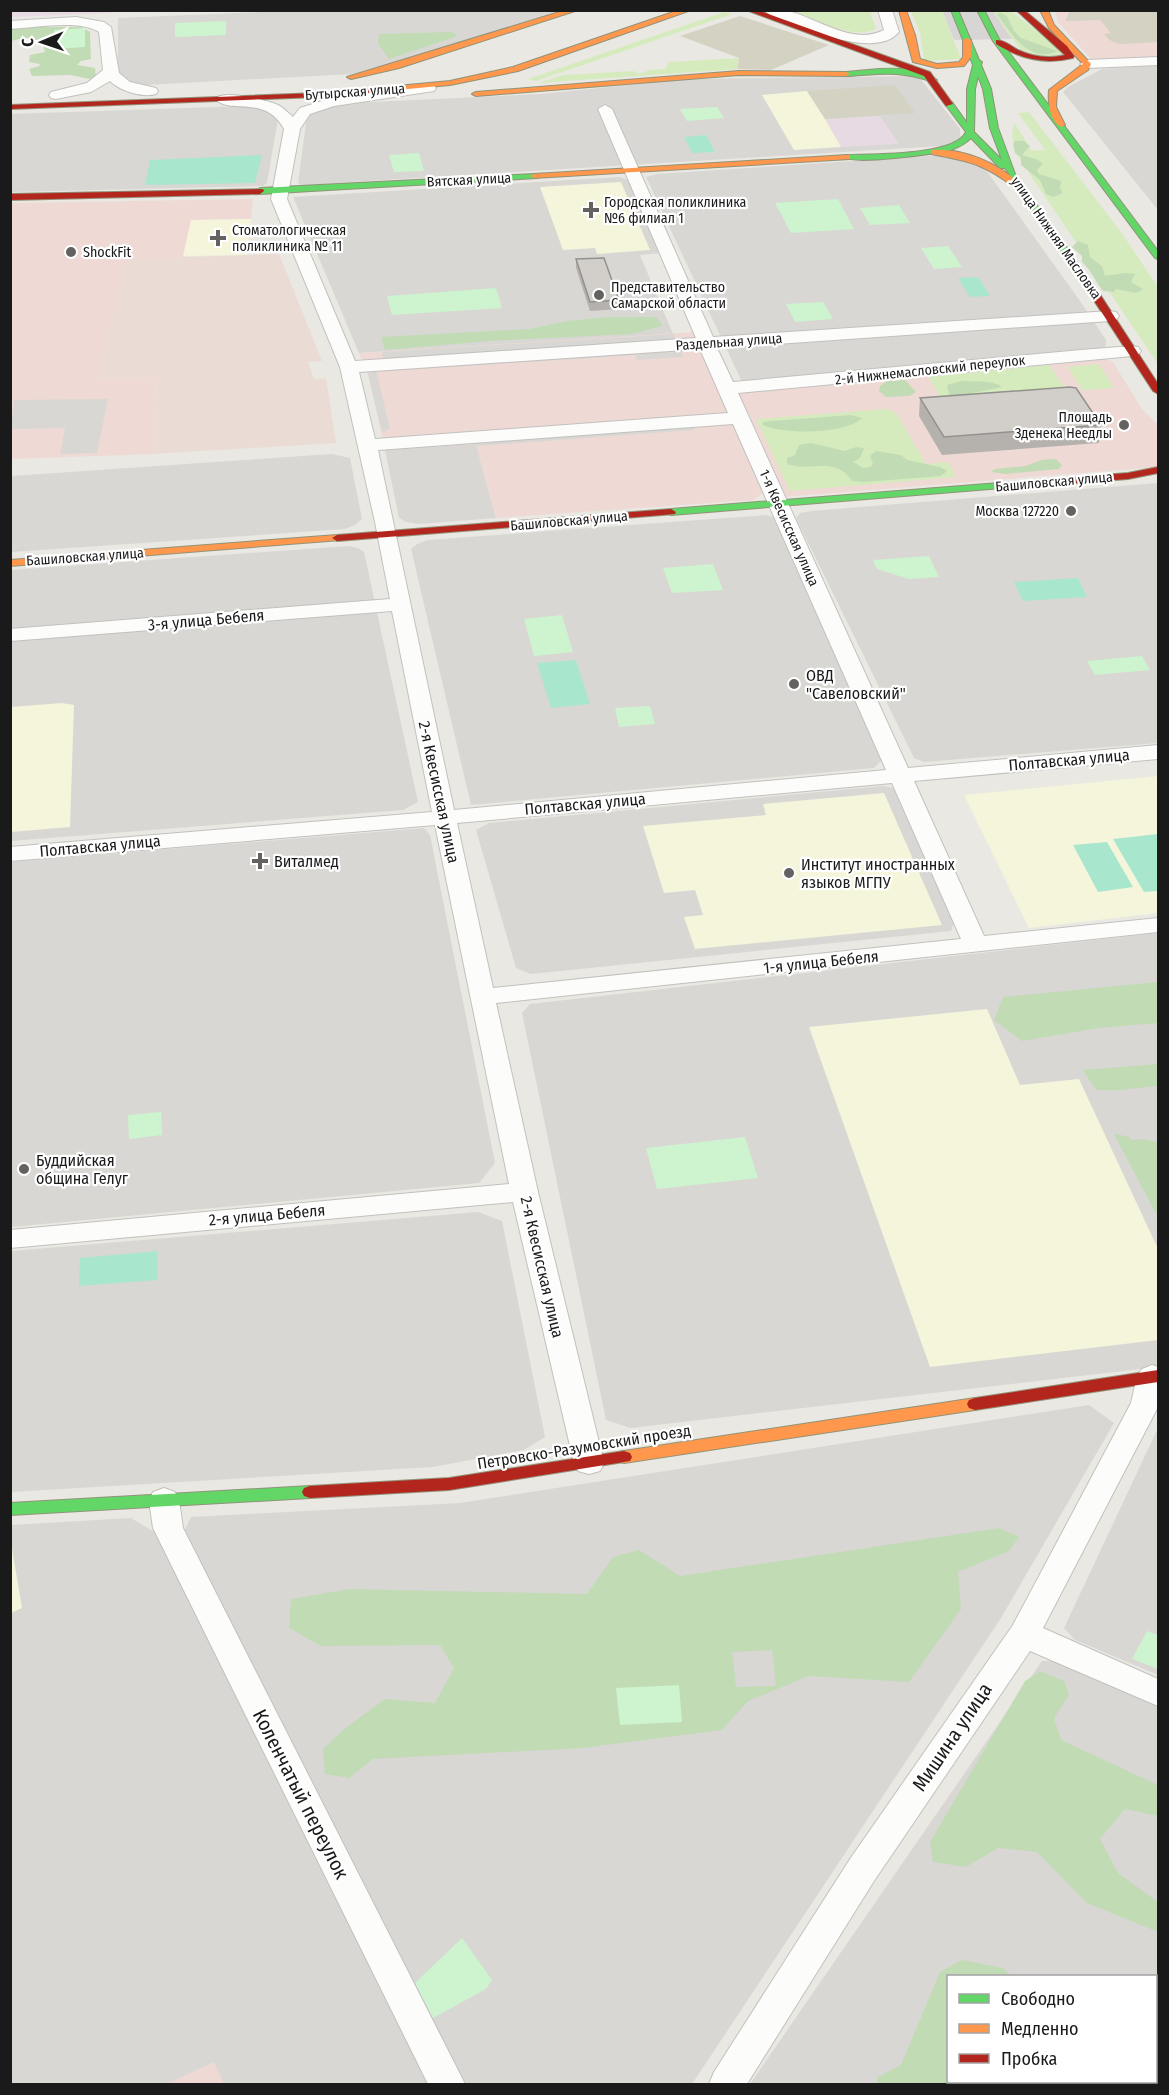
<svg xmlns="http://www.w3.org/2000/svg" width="1169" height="2095" viewBox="0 0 1169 2095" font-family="'Fira Sans Condensed',sans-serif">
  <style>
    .residential { fill: #d9d7d4; fill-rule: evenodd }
    .commercial { fill: #eed9d5 }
    .industrial { fill: #e8dae2 }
    .education { fill: #f5f5db }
    .religious { fill: #d7d6d4 }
    .military { fill: #eadcd4 }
    .construction { fill: #d4d3c3 }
    .grass { fill: #d5ebbd }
    .forest { fill: #c1dbb4 }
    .park { fill: #cdf4ce }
    .pitch { fill: #a9e6ce }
    .parking { fill: #d8d7d4 }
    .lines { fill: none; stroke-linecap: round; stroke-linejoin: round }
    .street-casing { stroke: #c2c1be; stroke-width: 2 }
    .fast-casing { stroke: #91937a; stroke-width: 2 }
    .slow-casing { stroke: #91937a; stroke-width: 2 }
    .jam-casing { stroke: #91937a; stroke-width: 2 }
    .street { fill: #fcfcfb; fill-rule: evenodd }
    .fast { fill: #63d668; fill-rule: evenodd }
    .slow { fill: #ff974d; fill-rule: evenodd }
    .jam { fill: #b3261e; fill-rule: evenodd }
    .wall { fill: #b5b2ae }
    .building { fill: #d2cfca; stroke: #93918d; stroke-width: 1.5 }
    .poi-dot { fill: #636260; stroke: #fff; stroke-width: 2 }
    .labels { text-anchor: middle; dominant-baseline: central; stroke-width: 4.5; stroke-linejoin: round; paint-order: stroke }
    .far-street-label { font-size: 14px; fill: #1a1a1a; stroke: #fff }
    .far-poi-label { font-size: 14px; fill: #1a1a1a; stroke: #fff; text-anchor: start }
    .street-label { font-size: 16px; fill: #1a1a1a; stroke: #fff }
    .poi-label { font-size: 16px; fill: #1a1a1a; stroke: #fff; text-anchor: start }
    .near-street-label { font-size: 20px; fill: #1a1a1a; stroke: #fff }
  </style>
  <rect width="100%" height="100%" fill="#eae8e2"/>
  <path class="residential" d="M311,10L564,11L352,74L145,85L129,82L118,71V18Z
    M1158,65V210L1063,92L1068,87L1102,69Z
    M918,76L960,129V138L942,146L303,185L298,183L307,116L316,108L351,103L541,94L687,79Z
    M246,106L266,110L278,119L267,183L263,186L11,192L10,114Z
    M929,156H950L986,170L1080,301L1106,340V346L1094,350L1003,356L755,382L741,380L646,177L657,174Z
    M620,177L628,180L661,253L640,255L673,334L359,353L293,197Z
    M476,444L496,518L418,524L406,522L399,518L385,450Z
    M332,454L350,458L362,519L355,525L345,529L11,552V476Z
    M1158,483V743L924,762L914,758L796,518L800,513L811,511Z
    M767,515L777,518L882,760L874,768L471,805L411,549L417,544L428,540Z
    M349,546L358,548L364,552L418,802L403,810L11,841V570Z
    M883,786L893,788L954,923L951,931L531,974L516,968L476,830L489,823Z
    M424,828L430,835L495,1163L479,1183L11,1227V862Z
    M1158,933V1367L631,1428L606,1420L522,1013L530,1004Z
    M478,1212L502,1221L545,1437L524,1450L433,1467L11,1492V1251Z
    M1089,1405L1114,1423L1001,1618L692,2084H458L183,1533L191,1517L460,1503Z
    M1158,1428V1675L1075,1640L1064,1628Z
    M131,1518L156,1533L438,2084H11V1525Z
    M1042,1661H1064L1158,1703V2084H750ZM948,1976H1156V2082H948Z"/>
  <path class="commercial" d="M1055,11H1158V58L1100,61L1091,59L1058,22Z
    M253,199L251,219L192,220L183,259L97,378L157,377L154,454L11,459L10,203Z
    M694,332L765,491L754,500L496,518L476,444L385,450L368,374L359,353Z
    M1104,358L1113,362L1142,409L1158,425V467L783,497L736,393Z
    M214,2062L224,2084H167Z"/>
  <path class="industrial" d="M126,11L109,13L11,17V11Z
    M880,116L899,144L841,147L825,119Z"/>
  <path class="education" d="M807,91L825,119L841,147L794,150L762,95Z
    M621,182L650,250L597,254L595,248L563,250L540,187Z
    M251,219L247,255L183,256L191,220Z
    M62,703L74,705L70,827L11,832V707Z
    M1158,776V913L1029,928L964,795Z
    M884,793L942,925L695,949L684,917L703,915L695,890L664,893L643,826L766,815L763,804Z
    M987,1009L1020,1085L1079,1079L1158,1249V1340L930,1367L809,1027Z
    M11,1543L22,1608L11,1613H10Z"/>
  <path class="religious" d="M942,11H993L1012,39L954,40Z"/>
  <path class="military" d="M279,254L322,361L308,362L314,379L326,378L336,443L154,454L157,377L97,378L126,259Z"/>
  <path class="construction" d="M1070,11H1158V42L1120,44L1109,40L1104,34L1111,33L1100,20L1065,21Z
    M740,16L829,45L771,70L737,69L739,58L680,36Z
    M895,85L915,113L825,119L807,91Z"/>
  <path class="grass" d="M791,11H870L876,29C855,41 813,18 791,11Z
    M911,11H942L961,59L924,61L920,33Z
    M993,11H1011L1065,53L1045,57L1020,49Z
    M724,12L732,14L536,81L528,79Z
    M739,58L737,69L538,83L563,75L633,71L639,74L650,70L665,69L669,62Z
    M1029,112L1121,232L1158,287V364L1019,158L1012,137L1014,122L1032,151L1045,150L1018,113Z
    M1099,364L1114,388L1082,390L1068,367Z
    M1049,365L1067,391L943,401L928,377Z
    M887,409L896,413L926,464L948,462L956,477L790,491L756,419Z"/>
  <path class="forest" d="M1001,13L1007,16L1014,31L1021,38L1057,51C1030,65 1009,31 997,14Z
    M38,27H81L90,32L91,59L81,61L77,65L95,68L96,77L89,79L71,75L32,76L29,69L39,66L40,64L29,62L30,55L45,52L42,42L24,38L11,41V29Z
    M451,32L458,36L389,59L378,44L379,34Z
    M1015,141H1024L1030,146L1022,155L1038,160L1043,164L1037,170L1039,174L1061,181L1060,189L1063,193L1053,197L1046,194L1040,180L1021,165V157L1015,153L1013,144Z
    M1078,241L1088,245L1090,257L1102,266L1105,276L1125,273L1135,274L1131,282L1143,289L1136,293L1116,289L1114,292L1103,291C1095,281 1091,270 1082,262V256L1072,247Z
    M611,317H656L663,326L631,334L489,341L385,350L381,337L530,329L566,321Z
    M905,380L916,392L909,396L886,397L879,391L880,386L887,381Z
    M961,381C974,382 991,379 1002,387L958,396L949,395L947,385Z
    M851,415L862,418C847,434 783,435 763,425V422L771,421Z
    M811,443L845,451L856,447L864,448L860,458L853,462L863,468L870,467L873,464L870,456L876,451L901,455L907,460L940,467L947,471L941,476L864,482L852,481C834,455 812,473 787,464V458L795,455L799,445Z
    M1056,459L1062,465L1059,469L1006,474L991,472L995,469L1026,466L1041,460Z
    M1158,982V1023L1099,1028L1022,1041L994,1020L1003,997Z
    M1158,1064V1089L1138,1091L1096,1090L1083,1070Z
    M1114,1134L1158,1142V1214L1155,1212Z
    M999,1528L1019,1537L1009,1551L958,1572L961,1609L909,1682L809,1676L748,1701L722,1730L583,1748L373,1759L349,1778L325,1774L323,1749L343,1730L385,1699L435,1703L454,1668L440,1645L321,1646L289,1628L291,1599L350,1589L587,1594L613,1557L639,1550L680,1576Z
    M1040,1671L1064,1681L1069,1695L1054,1718L1061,1740L1158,1785V1816L1125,1809L1100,1839L1118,1873L1158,1902V1932L1087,1903L1037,1852L998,1848L966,1867L933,1862L930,1842L1025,1681Z
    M962,1960L1003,1968L1011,1976H948V2082H1108L1109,2084H877L878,2077L901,2065L940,1972Z"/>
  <path class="park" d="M226,21V35L175,37V23Z
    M85,28V47L54,49V30Z
    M717,107L724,118L687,121L680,109Z
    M419,153L424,171L394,172L389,155Z
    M838,199L854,229L791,233L775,203Z
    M899,205L910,223L870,225L860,208Z
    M948,246L962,267L934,269L921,248Z
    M496,288L502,308L392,315L387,296Z
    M823,302L833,319L795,322L786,304Z
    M929,556L939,577L909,579L877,569L873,560Z
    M713,564L723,590L672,593L663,568Z
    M562,615L573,652L534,656L524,619Z
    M1142,656L1150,670L1095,675L1087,661Z
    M650,706L655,724L619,727L615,708Z
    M161,1112L162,1135L129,1139L128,1115Z
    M745,1137L758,1178L657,1189L646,1148Z
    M1147,1631L1158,1635V1669L1132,1659Z
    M679,1685L682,1722L620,1725L616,1688Z
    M462,1938L492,1980L486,1989L433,2018L415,1983Z"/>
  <path class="pitch" d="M706,135L715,152L692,153L684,137Z
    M262,155L255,183L145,185L150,160Z
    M978,277L990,296L970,297L958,278Z
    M1078,578L1087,597L1023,601L1014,582Z
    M576,660L590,704L551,708L537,663Z
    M1158,834V891L1144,892L1113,839Z
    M1107,842L1133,887L1098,892L1073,845Z
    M157,1251V1280L79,1286L80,1258Z"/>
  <path class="parking" d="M364,15L365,24L322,25L321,16Z
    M362,25L366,50L325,51L321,27Z
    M301,69V72L127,79V76Z
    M70,128L67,150L53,153L39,169H30L38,129Z
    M660,132L669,153L659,154L661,159L639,160L628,134Z
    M565,134L567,140L540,141L541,147L505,149L501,137Z
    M947,295L955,310L941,311L944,316L911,318L900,298Z
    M673,334L683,357L637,360L635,355L385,371L382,352Z
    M376,370L390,429L382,432L368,374Z
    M108,399L97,453L60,454L65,428L11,429L14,400Z
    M692,424L694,430L476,446L475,441Z
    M554,585L561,611L505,615L499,590Z
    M707,657L715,677L625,684L619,663Z
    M533,665L545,711L573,709L580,733L539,736L521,666Z
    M730,707L736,724L677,729L672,711Z
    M362,840L367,888L349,890L345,842Z
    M673,1045L681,1069L619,1076L612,1052Z
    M1158,1086V1138L1131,1140L1109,1091Z
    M307,1237L310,1316L238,1322L163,1292V1248Z
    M863,1255L876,1293L835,1298L822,1259Z
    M772,1650L776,1686L736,1687L732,1652Z
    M817,1774L821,1805L771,1807L768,1776Z
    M55,1858L79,1913L11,1945V1876Z
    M484,1886L485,1908L430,1957L398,1892Z"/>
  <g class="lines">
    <defs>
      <path id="street" d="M763,10C770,10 777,10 783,10C814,15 851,47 884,30L878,10H892L899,32C877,58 814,32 788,22C780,19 770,16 763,10Z
        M76,17L104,22L111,27L119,73L130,82L156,88L158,91L156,94C142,98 120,91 110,81L91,92L56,99L51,98L49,95L51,92L87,83L103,70L99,32C80,19 33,28 10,29V21Z
        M1158,57V65L1087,68L1080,64L1087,60Z
        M429,84L434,85L436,88L434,91L334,106L310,114L300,129L287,199L355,361L696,338L598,109L605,105L612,109L713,337L1110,311L1116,312L1119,316L1116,320L1110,321L717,348L733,382L1081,350L1132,346L1138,347L1141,351L1138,355L1132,356L738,393L908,768L1158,745V759L914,781L984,936L1158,918V932L496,1003L538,1192L604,1463L600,1471L589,1474L578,1471L574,1463L513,1202L10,1248V1230L509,1184L435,825L10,861V847L432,812L392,611L10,641V629L390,599L375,522L340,367L271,199L284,129C265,94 231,115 215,99C223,89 266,100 278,105C284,108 288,113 293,117L300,108L332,98ZM700,349L728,413L375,439L359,372ZM733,424L886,770L454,810L378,450ZM892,783L961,939L493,988L457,823Z
        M1152,1365L1158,1367V1407L1043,1628L1158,1679V1706L1030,1651L874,1881L747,2084H709L714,2072L850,1859L1013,1625L1131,1403L1137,1376L1142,1369Z
        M164,1488L175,1492L179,1500L183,1528L465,2084H428L153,1528L149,1500L153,1492Z"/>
      <path id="fast" d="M951,10H958L979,60L982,62L981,65L991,89L998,128L1015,174L1101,296L1099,298H1093L1005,168H1000L971,138C965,144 959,147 951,150C934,154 855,165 843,157L847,155C872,154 955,156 966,132L945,104L952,102L967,123V89L973,65ZM978,76L983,89L990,128L1002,160L974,132L975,89Z
        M977,10H984L999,39L1158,251V259L1155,258L993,41Z
        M879,69C898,68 921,68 937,80L933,82C898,70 882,74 846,76L842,74L846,72Z
        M534,174H537V178L260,194L256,191L260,188Z
        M1049,479L1053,480V484L671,515L666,512L671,509Z
        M310,1486L316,1488L318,1492L316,1496L310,1498L10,1515V1503Z"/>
      <path id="slow" d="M566,10H578L399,68L351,79L347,77Z
        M679,10H691L518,71L450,85L376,92L372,90L376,88L450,81L513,67Z
        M899,10H906L915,35L920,59L937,64L959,62L963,57V40L967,38L971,40V57L964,66L937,68L913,62Z
        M1040,10H1048L1054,25L1091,64L1088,70L1057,91L1056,107L1065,125L1061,127C1049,120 1048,103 1049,90L1083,64L1049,28Z
        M739,71L846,72L850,74L846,76L739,75L476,96L472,94L476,92Z
        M931,150C962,147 1001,164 1022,186L1015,188C985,164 968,161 931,154Z
        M847,155H850V159L534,178L530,176L534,174Z
        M337,535L341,536V540L10,566V560Z
        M975,1398L981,1400L983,1404L981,1408L975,1410L624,1463L618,1461L616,1457L618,1453L624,1451Z"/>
      <path id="jam" d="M746,10H757L930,72L953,104L946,106L924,76Z
        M1016,10H1024L1067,46L1074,56L1073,58C1044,65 1021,59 996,44V40C1004,40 1011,46 1018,50C1033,57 1049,59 1065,55Z
        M376,88L380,90L379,92L318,97L10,109V105L318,93Z
        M263,189L264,191L260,194L10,200V194Z
        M1093,294L1101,296L1158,384V394L1153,391L1091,296Z
        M1158,467V473L1128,479L1049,485L1044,482L1049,479L1128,473Z
        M671,509L676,512L675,514L337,541L332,538L337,535Z
        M1158,1370V1382L975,1410L969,1408L967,1404L969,1400L975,1398Z
        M624,1451L630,1453L632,1457L630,1461L449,1490L310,1498L304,1496L302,1492L304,1488L310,1486L449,1478Z"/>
    </defs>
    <use href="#street" class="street-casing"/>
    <use href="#fast" class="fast-casing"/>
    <use href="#slow" class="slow-casing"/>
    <use href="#jam" class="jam-casing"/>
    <use href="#street" class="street"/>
    <use href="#fast" class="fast"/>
    <use href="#slow" class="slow"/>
    <use href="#jam" class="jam"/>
  </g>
  <path class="wall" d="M576,259L619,300V309L590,311L576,268Z
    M920,398L1101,425L1099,443L942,455L919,416Z"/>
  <path class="building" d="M604,258L619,300L590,302L576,259Z
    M1070,387L1076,388L1101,425L944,437L920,398Z"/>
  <g class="poi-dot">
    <path d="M588 201h6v6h6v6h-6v6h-6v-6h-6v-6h6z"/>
    <path d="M215 229h6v6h6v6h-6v6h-6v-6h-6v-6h6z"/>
    <circle cx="71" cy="252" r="6"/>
    <circle cx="599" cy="295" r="6"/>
    <circle cx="1124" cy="425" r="6"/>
    <circle cx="1071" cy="511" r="6"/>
    <circle cx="794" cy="684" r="6"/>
    <path d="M257 852h6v6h6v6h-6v6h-6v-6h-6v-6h6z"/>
    <circle cx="789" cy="873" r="6"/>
    <circle cx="24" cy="1169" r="6"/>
  </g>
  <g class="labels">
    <g class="far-street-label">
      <text transform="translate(355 92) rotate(-4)">Бутырская улица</text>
      <text transform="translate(469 180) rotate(-3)">Вятская улица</text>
      <text transform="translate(1056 238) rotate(55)">улица Нижняя Масловка</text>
      <text transform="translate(729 342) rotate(-4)">Раздельная улица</text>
      <text transform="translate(930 370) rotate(-6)">2-й Нижнемасловский переулок</text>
      <text transform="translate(1054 482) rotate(-5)">Башиловская улица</text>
      <text transform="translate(569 521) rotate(-5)">Башиловская улица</text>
      <text transform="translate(789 528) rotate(66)">1-я Квесисская улица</text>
      <text transform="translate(85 557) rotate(-4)">Башиловская улица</text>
    </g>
    <g class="far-poi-label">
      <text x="604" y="202">Городская поликлиника<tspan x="604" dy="16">№6 филиал 1</tspan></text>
      <text x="232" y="230">Стоматологическая<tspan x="232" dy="16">поликлиника № 11</tspan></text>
      <text x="83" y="252">ShockFit</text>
      <text x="611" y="287">Представительство<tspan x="611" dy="16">Самарской области</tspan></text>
      <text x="1112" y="417" text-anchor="end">Площадь<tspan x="1112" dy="16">Зденека Неедлы</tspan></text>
      <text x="1059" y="511" text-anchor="end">Москва 127220</text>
    </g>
    <g class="street-label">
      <text transform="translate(206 620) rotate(-5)">3-я улица Бебеля</text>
      <text transform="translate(1069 760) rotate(-5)">Полтавская улица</text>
      <text transform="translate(439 792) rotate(78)">2-я Квесисская улица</text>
      <text transform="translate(585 804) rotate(-5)">Полтавская улица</text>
      <text transform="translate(100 846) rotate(-5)">Полтавская улица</text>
      <text transform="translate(821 962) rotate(-6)">1-я улица Бебеля</text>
      <text transform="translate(267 1215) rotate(-5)">2-я улица Бебеля</text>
      <text transform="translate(542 1267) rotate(77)">2-я Квесисская улица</text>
      <text transform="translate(584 1447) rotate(-9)">Петровско-Разумовский проезд</text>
    </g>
    <g class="poi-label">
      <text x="806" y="675">ОВД<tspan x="806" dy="18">"Савеловский"</tspan></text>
      <text x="274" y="861">Виталмед</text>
      <text x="801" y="864">Институт иностранных<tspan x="801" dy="18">языков МГПУ</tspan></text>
      <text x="36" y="1160">Буддийская<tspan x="36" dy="18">община Гелуг</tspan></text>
    </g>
    <g class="near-street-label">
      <text transform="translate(952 1737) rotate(-56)">Мишина улица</text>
      <text transform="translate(301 1794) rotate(63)">Коленчатый переулок</text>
    </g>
  </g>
  <rect width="1169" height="2095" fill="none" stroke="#1a1a1a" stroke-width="24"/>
  <rect x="947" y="1975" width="210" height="108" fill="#ffffff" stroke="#a3a3a3" stroke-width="1.5"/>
  <rect x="959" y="1994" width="30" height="9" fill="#63d668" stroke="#a3a3a3" stroke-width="1.5"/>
  <text x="1001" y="2005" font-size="18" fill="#1a1a1a">Свободно</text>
  <rect x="959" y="2024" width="30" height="9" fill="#ff974d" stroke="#a3a3a3" stroke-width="1.5"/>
  <text x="1001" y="2035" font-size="18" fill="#1a1a1a">Медленно</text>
  <rect x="959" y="2054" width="30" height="9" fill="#b3261e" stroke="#a3a3a3" stroke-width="1.5"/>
  <text x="1001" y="2065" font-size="18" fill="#1a1a1a">Пробка</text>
  <g transform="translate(42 42) rotate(268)" stroke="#ffffff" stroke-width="4.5" paint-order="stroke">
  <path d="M0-4.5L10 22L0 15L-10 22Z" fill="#1a1a1a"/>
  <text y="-9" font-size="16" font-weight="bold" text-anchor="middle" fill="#1a1a1a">С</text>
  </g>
</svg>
